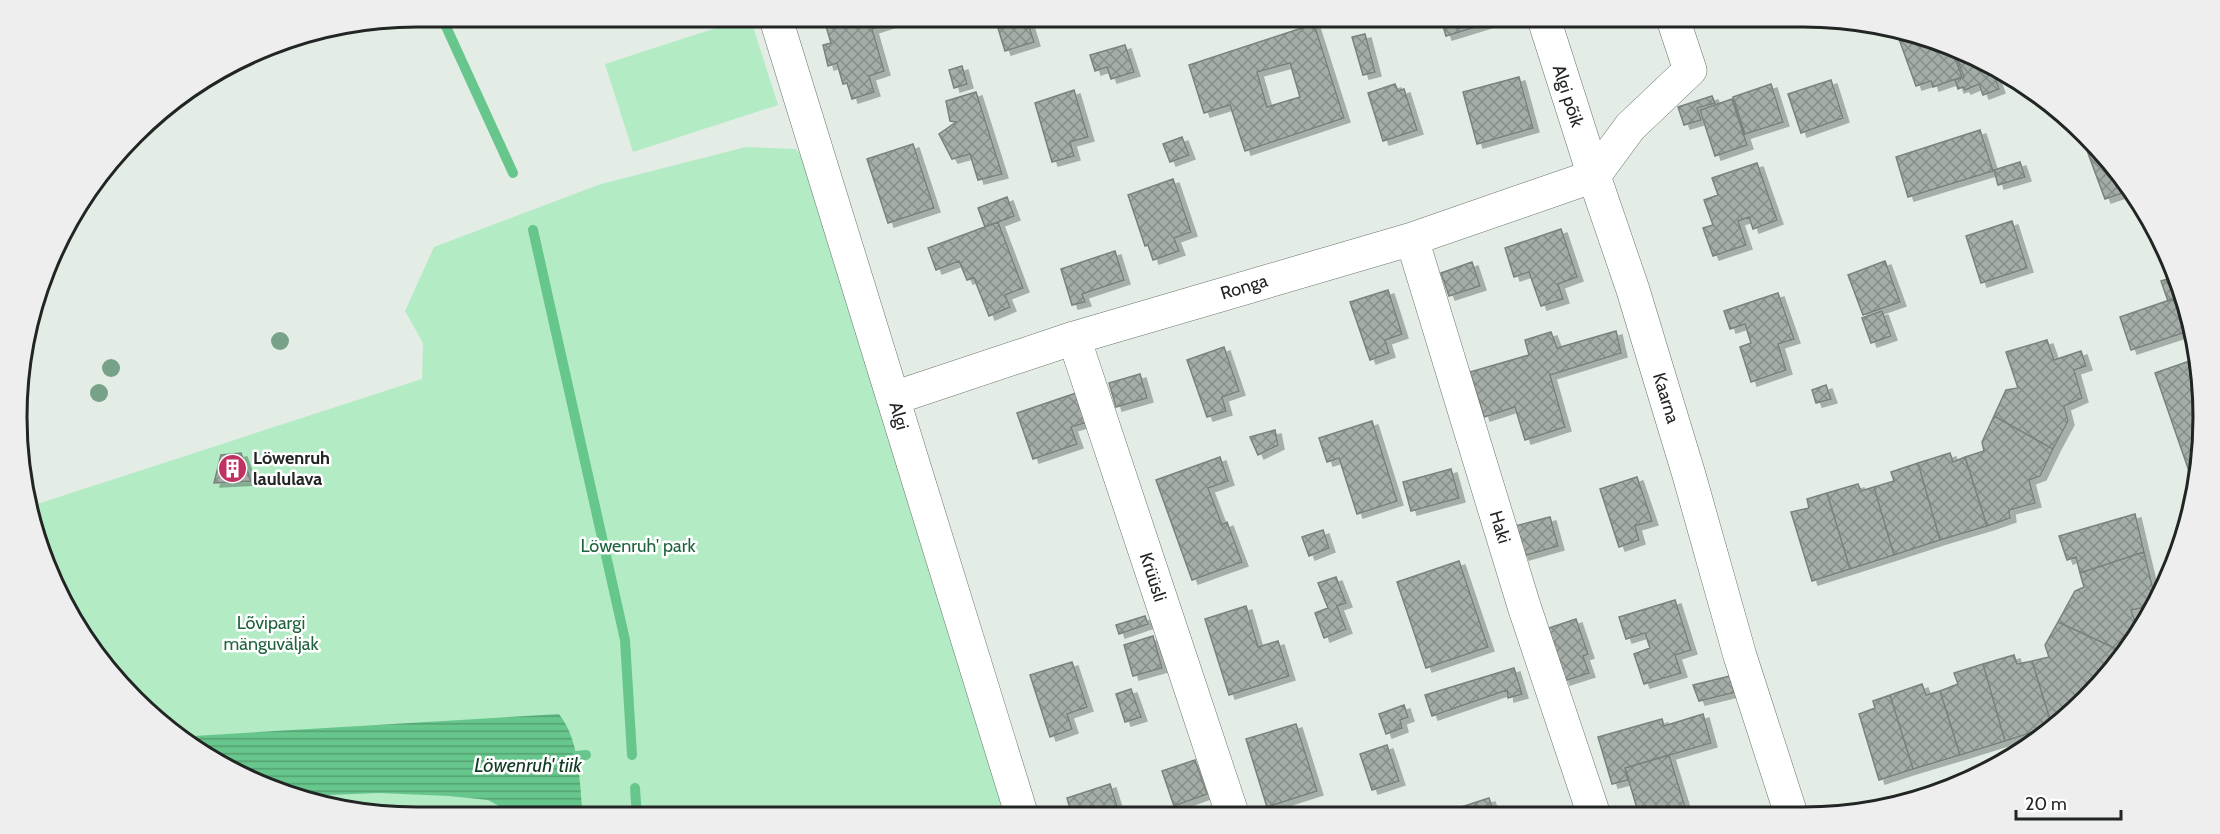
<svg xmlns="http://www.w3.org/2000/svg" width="2220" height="834" viewBox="0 0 2220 834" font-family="Cabin,sans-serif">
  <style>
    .green { fill: #b3ebc5 }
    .water { fill: url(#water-rules) }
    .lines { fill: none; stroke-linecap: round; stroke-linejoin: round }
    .stream { stroke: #67c68c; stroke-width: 10 }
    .building { fill: url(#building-cross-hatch); stroke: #79827c; stroke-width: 1.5; fill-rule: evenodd; filter: url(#shadow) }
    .street-casing { stroke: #6a736d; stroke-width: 34 }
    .street { stroke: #fff; stroke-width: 33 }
    .tree { fill: #77a289 }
    .labels { text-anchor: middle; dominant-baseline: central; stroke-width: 5; stroke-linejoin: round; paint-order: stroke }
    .street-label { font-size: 18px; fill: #212523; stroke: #fff }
    .poi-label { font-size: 18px; font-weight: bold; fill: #212523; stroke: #fff; text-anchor: start }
    .park-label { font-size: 18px; fill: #1f643e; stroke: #fff }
    .water-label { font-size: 20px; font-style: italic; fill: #113a23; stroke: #fff }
    .rim { fill: none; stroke: #212523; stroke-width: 3 }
  </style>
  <defs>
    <pattern id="water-rules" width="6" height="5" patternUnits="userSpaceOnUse" patternTransform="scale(1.5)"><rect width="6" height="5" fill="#67c68c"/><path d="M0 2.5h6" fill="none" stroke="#54a172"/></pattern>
    <pattern id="building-cross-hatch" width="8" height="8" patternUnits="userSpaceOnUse" patternTransform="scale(1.5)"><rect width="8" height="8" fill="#a4aea7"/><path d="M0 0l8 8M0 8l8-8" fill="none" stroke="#858d88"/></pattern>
    <filter id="shadow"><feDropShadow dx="6" dy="4" stdDeviation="0" flood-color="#0004"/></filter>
  </defs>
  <rect width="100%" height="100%" fill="#e3ede5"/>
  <path class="green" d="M750,17L778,105L633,152L605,64Z
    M746,147L796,149L809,168L1008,816L417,817L313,804L240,776L173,735L84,639L47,570L28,507L422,379L423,343L405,311L434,247L601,184Z"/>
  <path class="water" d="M559,714C581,742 579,783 583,817H507L501,807L488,800L449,796L379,793L329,795L304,800L240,776L177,737Z"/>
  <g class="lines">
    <path class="stream" d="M447,16L443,20L513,173
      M533,230L625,640L632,755
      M577,756L586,755
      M635,788L637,817"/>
  </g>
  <path class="building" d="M823,16H892L894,22L872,29L884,71L869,76L874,92L852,99L847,83L843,84L837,63L828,66L823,45L831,43Z
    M1001,16H1037L1027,20L1034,42L1005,51L998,28L1004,26Z
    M1440,16H1490L1492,22L1446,36Z
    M1314,24L1344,118L1245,151L1230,105L1204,113L1189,65ZM1290,63L1300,97L1267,107L1257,72Z
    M1915,33L1951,47L1962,77L1933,87L1931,81L1916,86L1899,39Z
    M1365,34L1375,72L1363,75L1352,37Z
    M1125,45L1134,72L1111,79L1107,67L1095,71L1090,55Z
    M1958,49L1990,64L1999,89L1983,95L1979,84L1965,90L1963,87L1958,89L1955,80L1964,77L1954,51Z
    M962,66L967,84L954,88L949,70Z
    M1519,77L1533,128L1477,144L1463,92Z
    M1831,80L1843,118L1801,133L1788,94Z
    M1395,84L1398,91L1404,89L1417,130L1383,141L1368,93Z
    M1771,84L1783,122L1745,134L1733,97Z
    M1074,90L1088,137L1070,142L1074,156L1052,162L1035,103Z
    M976,92L1002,174L978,180L970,154L952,159L939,134L956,122L950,121L946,101Z
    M1712,96L1715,103L1697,108L1701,120L1684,125L1678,107Z
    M1732,99L1747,145L1715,156L1700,110Z
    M1980,130L1993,171L1908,197L1896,157Z
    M2081,131L2103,152L2089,156Z
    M1182,137L1189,155L1170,162L1163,144Z
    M913,144L934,208L888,223L867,159Z
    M2103,152L2131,190L2105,199L2089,156Z
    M2020,162L2025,177L1998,185L1994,170Z
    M1757,163L1777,220L1753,229L1749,217L1738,221L1746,245L1713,256L1703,228L1713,225L1704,200L1718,195L1712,178Z
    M1173,179L1191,232L1174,238L1179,251L1153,260L1148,245L1145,246L1128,195Z
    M1007,197L1014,216L985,227L978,208Z
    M2012,221L2027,268L1981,283L1966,236Z
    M998,222L1023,288L1005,295L1010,307L989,316L974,278L967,280L959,261L936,270L928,248Z
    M1561,229L1577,277L1558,284L1563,299L1541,306L1529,272L1514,277L1505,248Z
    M1115,251L1124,280L1082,294L1085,302L1072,305L1061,269Z
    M1885,261L1900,302L1863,315L1848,275Z
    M1472,262L1480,286L1449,296L1441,273Z
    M2177,276L2184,295L2168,301L2161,281Z
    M1388,290L1402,334L1385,340L1389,353L1370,360L1350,302Z
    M1778,293L1794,339L1778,344L1786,370L1751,382L1740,347L1751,343L1745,324L1730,329L1724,311Z
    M2184,295L2192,330L2131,350L2120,317Z
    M1882,311L1891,336L1871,343L1862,318Z
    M1616,331L1621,353L1550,375L1565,427L1525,440L1515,407L1484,417L1470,372L1529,355L1525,340L1551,332L1557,348Z
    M2047,340L2054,360L2081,351L2086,366L2074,370L2082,398L2064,406L2068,421L2053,449L1994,416L2006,390L2018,388L2006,352Z
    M1224,347L1239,391L1222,397L1226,411L1207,417L1187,360Z
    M2198,358L2203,444L2199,468L2189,471L2155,373Z
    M1140,374L1147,398L1116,407L1109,383Z
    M1826,385L1831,399L1816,403L1812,390Z
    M1082,391L1091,421L1071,427L1077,444L1033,459L1017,413Z
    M1994,416L2053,449L2040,476L2029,480L2035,503L2009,510L2010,518L1987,526L1965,457L1984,451L1982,442Z
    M1372,421L1397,501L1357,514L1339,458L1327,462L1319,438Z
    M1275,430L1278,445L1258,455L1250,437Z
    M241,453L251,481L214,483L221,455Z
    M1950,453L1953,462L1965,457L1987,526L1940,540L1918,463Z
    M1220,457L1228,481L1208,488L1222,525L1227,522L1242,562L1192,580L1156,480Z
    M1918,463L1940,540L1894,555L1874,487L1894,481L1891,472Z
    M1451,469L1459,498L1411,511L1403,482Z
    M1637,477L1652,521L1635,526L1639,540L1619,547L1600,489Z
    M1858,484L1861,491L1874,487L1894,555L1850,569L1827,493Z
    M1827,493L1850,569L1812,581L1791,512L1809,508L1807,499Z
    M2135,514L2144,552L2080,573L2076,557L2067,560L2059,536Z
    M1550,517L1558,546L1523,556L1515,526Z
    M1323,530L1329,548L1309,556L1302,537Z
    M2144,552L2156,602L2155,605L2131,610L2136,624L2121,651L2058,622L2075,591L2084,587L2080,573Z
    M1459,561L1488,647L1426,668L1397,582Z
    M1336,577L1346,603L1337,606L1346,629L1324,638L1315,613L1328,608L1318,583Z
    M1675,600L1691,650L1675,655L1681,673L1644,684L1634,654L1650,648L1645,633L1626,639L1619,617Z
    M1246,606L1258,647L1278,641L1289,676L1229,695L1205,619Z
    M1145,616L1148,624L1119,634L1116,625Z
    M1576,619L1588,654L1583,656L1589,673L1564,681L1546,629Z
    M2058,622L2121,651L2100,678L2095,679L2096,683L2067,718L2052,726L2032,661L2049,657L2045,645Z
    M1153,636L1162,668L1133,676L1124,645Z
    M2014,655L2017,664L2032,661L2052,726L2005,741L1983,664Z
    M1072,662L1087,707L1067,714L1072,729L1050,737L1030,675Z
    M1983,664L2005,741L1960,755L1940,691L1958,684L1954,673Z
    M1514,668L1522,694L1508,698L1507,690L1432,716L1425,695Z
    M1730,676L1736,692L1699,701L1693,685Z
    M1922,684L1926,695L1940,691L1960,755L1913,769L1890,695Z
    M1131,689L1141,717L1125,722L1116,694Z
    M1890,695L1913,769L1879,780L1859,714L1875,708L1873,701Z
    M1404,705L1408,717L1400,720L1402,728L1386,734L1379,714Z
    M1703,714L1711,743L1625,768L1628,780L1612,784L1598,737L1662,719L1664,726Z
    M1296,724L1317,791L1267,807L1246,739Z
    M1387,745L1399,781L1372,790L1360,754Z
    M1669,755L1685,807L1660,814L1639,815L1625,768Z
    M1195,760L1207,794L1174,806L1162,771Z
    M1110,784L1120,816H1072L1067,798Z
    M1489,798L1495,815H1450L1449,811Z"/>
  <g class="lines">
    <defs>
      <path id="street" d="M775,16L1022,816
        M1543,16L1594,176L1633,290L1689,475L1740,656L1791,814
        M1594,176L1630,127L1690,70L1672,16
        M1412,239L1524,606L1594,815
        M1074,338L1233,816
        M894,398L1074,338L1412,239L1594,176"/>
    </defs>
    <use href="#street" class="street-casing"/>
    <use href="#street" class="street"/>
  </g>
  <g class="tree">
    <circle cx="280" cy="341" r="9"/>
    <circle cx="111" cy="368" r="9"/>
    <circle cx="99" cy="393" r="9"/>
  </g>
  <defs>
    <symbol id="building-disc" viewBox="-11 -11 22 22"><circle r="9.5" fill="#c03262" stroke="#fff"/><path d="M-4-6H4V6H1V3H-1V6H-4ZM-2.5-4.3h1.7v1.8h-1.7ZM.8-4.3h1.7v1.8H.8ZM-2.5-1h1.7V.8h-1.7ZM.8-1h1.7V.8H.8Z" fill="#fff"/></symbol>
  </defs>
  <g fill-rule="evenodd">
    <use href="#building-disc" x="216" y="452" width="33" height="33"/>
  </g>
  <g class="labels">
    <g class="street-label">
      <text transform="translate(1568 96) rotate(72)">Algi põik</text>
      <text transform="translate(1244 287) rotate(-17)">Ronga</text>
      <text transform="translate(1666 398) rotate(73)">Kaarna</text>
      <text transform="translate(899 416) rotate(74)">Algi</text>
      <text transform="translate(1500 527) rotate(73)">Haki</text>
      <text transform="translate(1153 577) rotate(72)">Krüüsli</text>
    </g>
    <g class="poi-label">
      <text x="253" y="458">Löwenruh<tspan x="253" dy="21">laululava</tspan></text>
    </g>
    <g class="park-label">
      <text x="638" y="546">Löwenruh' park</text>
      <text x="271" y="623">Lõvipargi<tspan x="271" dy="21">mänguväljak</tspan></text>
    </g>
    <g class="water-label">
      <text x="528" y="765">Löwenruh' tiik</text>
    </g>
  </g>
  <path d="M0 0H2220V834H0ZM417 27H1803A390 390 0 0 1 2193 417V417A390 390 0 0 1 1803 807H417A390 390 0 0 1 27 417V417A390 390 0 0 1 417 27Z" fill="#edeeed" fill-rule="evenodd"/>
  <path class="rim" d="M417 27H1803A390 390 0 0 1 2193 417V417A390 390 0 0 1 1803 807H417A390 390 0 0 1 27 417V417A390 390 0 0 1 417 27Z"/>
  <path d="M2016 810v9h105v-9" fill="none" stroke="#212523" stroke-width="3"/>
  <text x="2025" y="810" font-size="18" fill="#212523" stroke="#ffffff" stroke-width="4.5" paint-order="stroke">20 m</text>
</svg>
